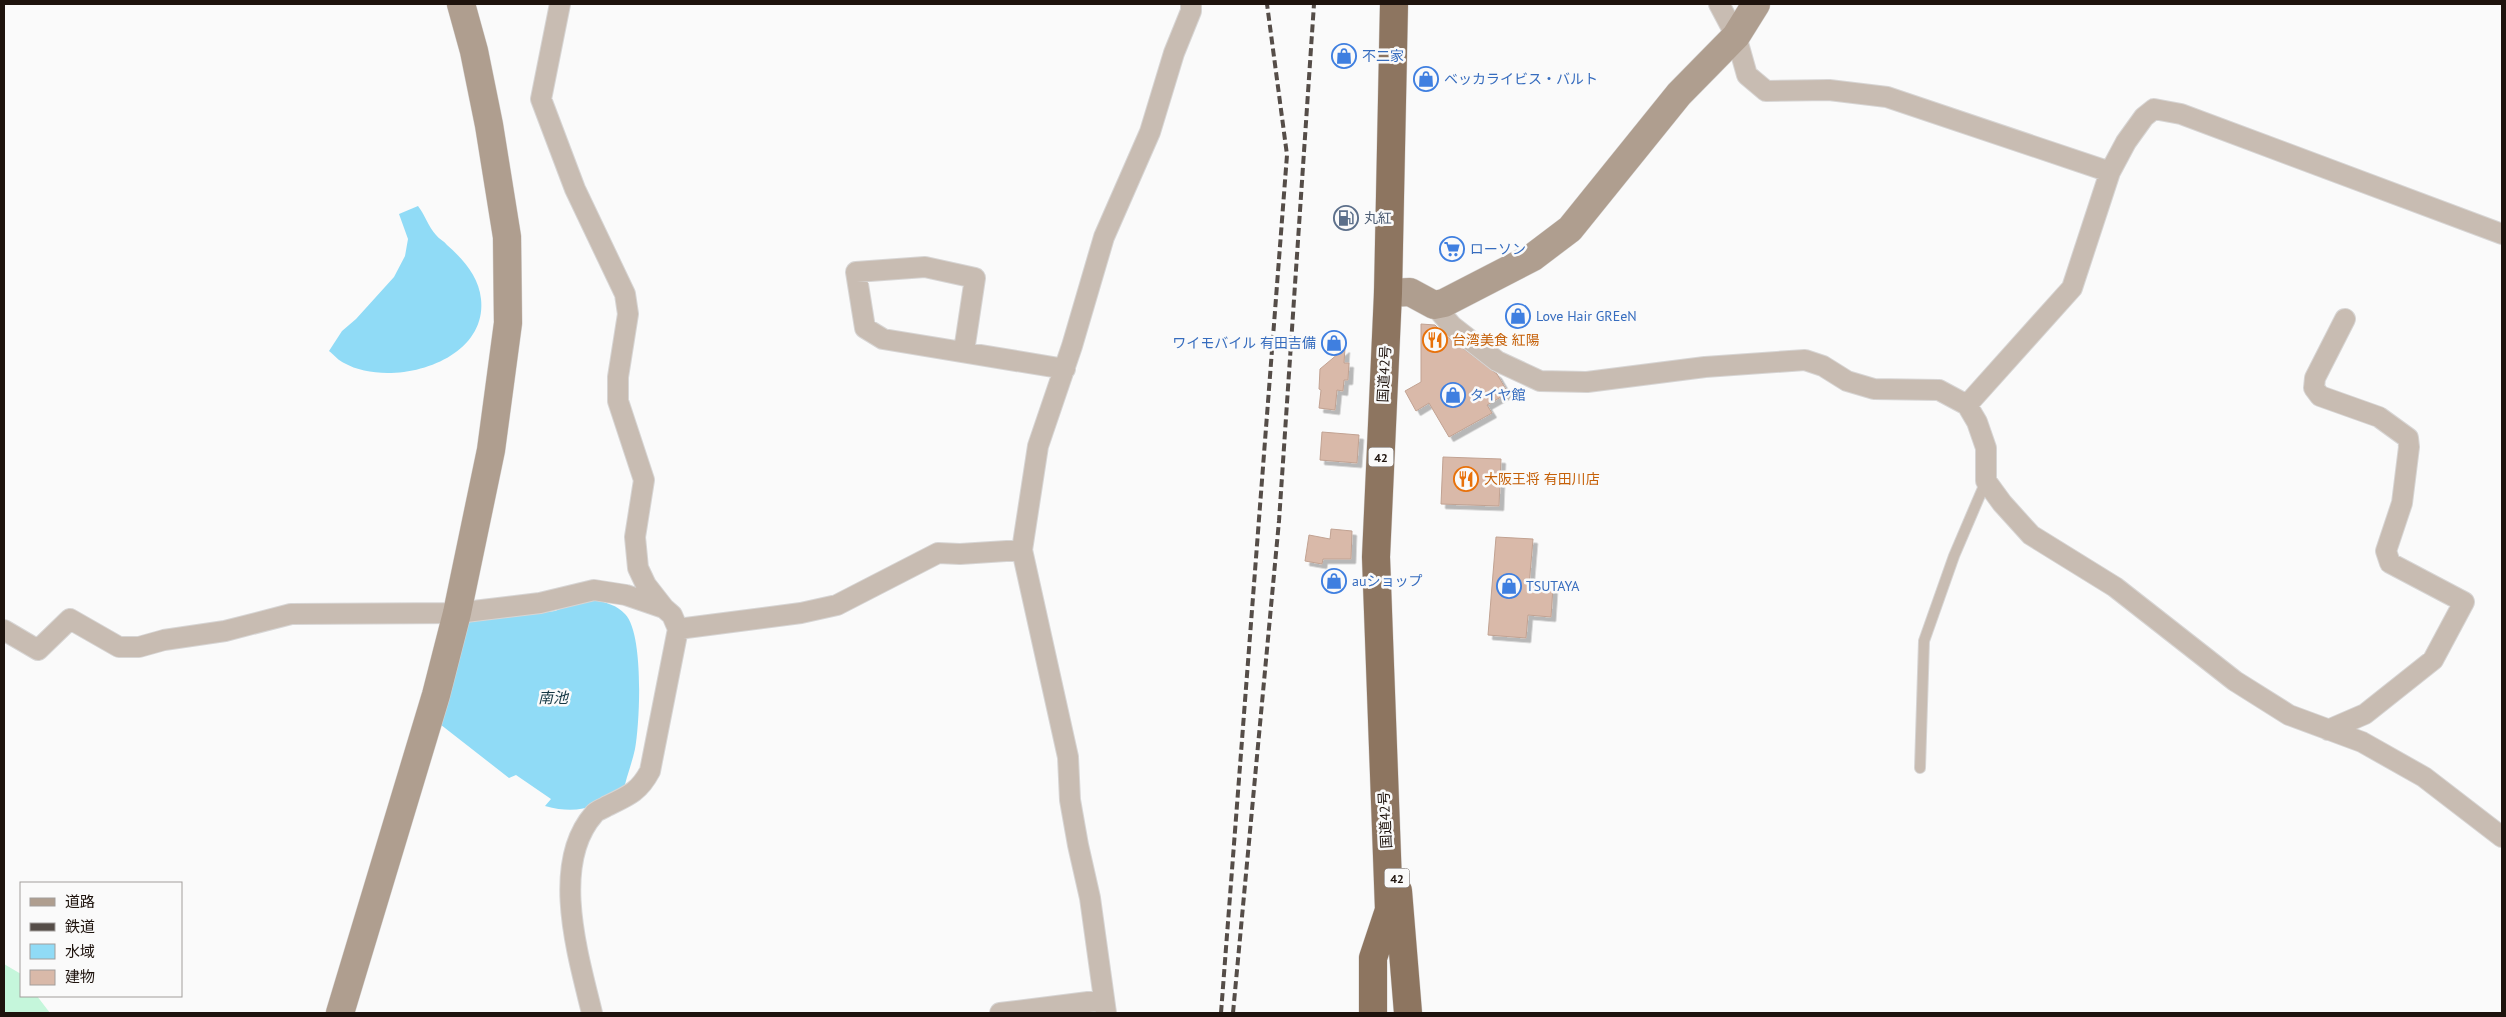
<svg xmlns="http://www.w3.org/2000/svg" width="2506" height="1017" viewBox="0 0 2506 1017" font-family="'PT Sans','Noto Sans JP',sans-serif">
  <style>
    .green { fill: #c5f6db }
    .water { fill: #90dbf6 }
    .building { fill: #d9b9a9; stroke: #c1a292; filter: url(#shadow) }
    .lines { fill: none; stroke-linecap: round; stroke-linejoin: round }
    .lane-casing { stroke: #d7d5d4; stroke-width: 12 }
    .street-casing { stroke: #d7d5d4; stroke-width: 22 }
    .secondary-casing { stroke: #d7d5d4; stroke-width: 29 }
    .highway-casing { stroke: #d7d5d4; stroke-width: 29 }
    .lane { stroke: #c8bcb2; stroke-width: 10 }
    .street { stroke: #c8bcb2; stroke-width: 20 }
    .secondary { stroke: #af9e8f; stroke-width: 28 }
    .highway { stroke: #8d7560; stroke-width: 28 }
    .rail { stroke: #554d48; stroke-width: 4; stroke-dasharray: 8 4; stroke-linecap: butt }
    .labels { text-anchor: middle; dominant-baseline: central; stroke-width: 5; stroke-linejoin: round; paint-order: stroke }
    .shield { fill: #fafafa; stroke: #605854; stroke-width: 1 }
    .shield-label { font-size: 12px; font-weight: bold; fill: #1e130d }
    .shop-label { font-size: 14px; fill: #366cbe; stroke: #fafafa; text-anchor: start }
    .service-label { font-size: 14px; fill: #4e5e75; stroke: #fafafa; text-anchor: start }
    .food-label { font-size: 14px; fill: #c56008; stroke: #fafafa; text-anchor: start }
    .street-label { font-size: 14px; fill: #1e130d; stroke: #fafafa }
    .water-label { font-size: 15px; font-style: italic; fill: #153844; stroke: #fafafa }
  </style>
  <defs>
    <filter id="shadow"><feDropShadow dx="4.5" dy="4.5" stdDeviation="0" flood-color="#0004"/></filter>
  </defs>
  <rect width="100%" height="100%" fill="#fafafa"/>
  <path class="green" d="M4,964L21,974V996H37L50,1013H4Z"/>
  <path class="water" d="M418,206C425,215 428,226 436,235C439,239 444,241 447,245C463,259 479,277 481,299C488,363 390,389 344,363C339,361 334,355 329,351L342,331L356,319L394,277L405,256L408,239L399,214Z
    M595,599C606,603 617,605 625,614C644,633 640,722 635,749C632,763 626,778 623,793C593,807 578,815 545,806L551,799L516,775L509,778L436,721L465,621L555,611L582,600Z"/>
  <path class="building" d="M1421,324L1435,325L1445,335L1497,374L1508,393L1487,405L1492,413L1449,437L1429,403L1416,411L1405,391L1421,382Z
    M1345,348L1344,363H1349L1348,380H1344L1343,391L1337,390L1335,410L1319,408L1321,390L1319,389L1320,369Z
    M1322,432L1359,435L1357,463L1320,460Z
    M1443,457L1501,459L1499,506L1441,504Z
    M1331,529L1352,531L1351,559H1323L1322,564L1305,561L1309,535L1330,539Z
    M1496,537L1533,539L1529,586L1553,587L1551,617L1528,615L1526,638L1488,635Z"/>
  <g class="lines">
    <defs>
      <path id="lane" d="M1920,768L1924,641L1954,556L1986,481"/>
      <path id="street" d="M560,4L541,99L575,189L625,294L628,314L618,377V401L644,480L635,537L638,568L646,585L664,608
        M1719,4L1736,36L1747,75L1766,91L1829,90L1887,97L2110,172
        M1434,305L1452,326L1497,361L1540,381L1587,382L1705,367L1805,360L1823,366L1847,381L1874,389L1939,390L1967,405L1977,422L1986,448V481L2002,503L2031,535L2115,587L2235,681L2289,715L2362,742L2424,777L2502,837
        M964,351L975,278L925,267L856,272L865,328L883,339L1065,369
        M1967,405L2072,288L2110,172L2126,142L2144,117L2154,109L2181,114L2502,234
        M678,629L801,613L837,605L938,553L960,554L1022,550
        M4,630L38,650L70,619L119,647H139L164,640L225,631L291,614L457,613L540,603L594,590L626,595L664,608L672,615L678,629L650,771C639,792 628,796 607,806C603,809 597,810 594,814C550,864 578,955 592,1013
        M2328,730L2365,714L2433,660L2464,602L2390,563L2386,551L2402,503L2409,447L2408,438L2379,417L2320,396L2314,388L2315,378L2345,319
        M1000,1013L1104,1000
        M1106,1013L1090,898L1078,845L1070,800L1068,757L1022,550L1038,446L1072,346L1104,237L1150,132L1174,53L1191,11V4"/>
      <path id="secondary" d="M1388,293L1410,292L1434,305L1444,303L1533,257L1570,229L1679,94L1736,36L1756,4
        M340,1013L436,695L457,613L491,450L508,323L507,237L489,125L474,51L461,4"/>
      <path id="highway" d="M1398,891L1408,1013
        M1373,1013V958L1389,910L1376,557L1388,293L1394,4"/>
    </defs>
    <use href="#lane" class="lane-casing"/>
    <use href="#street" class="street-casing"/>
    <use href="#secondary" class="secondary-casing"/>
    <use href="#highway" class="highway-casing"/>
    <use href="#lane" class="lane"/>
    <use href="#street" class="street"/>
    <use href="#secondary" class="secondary"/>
    <use href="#highway" class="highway"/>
    <path class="rail" d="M1221,1013L1287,155L1267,4
      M1233,1013L1279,521L1314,4"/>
  </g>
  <defs>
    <symbol id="shop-ring" viewBox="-11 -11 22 22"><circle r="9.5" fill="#fafafa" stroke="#3f7fe0" stroke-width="1.5"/><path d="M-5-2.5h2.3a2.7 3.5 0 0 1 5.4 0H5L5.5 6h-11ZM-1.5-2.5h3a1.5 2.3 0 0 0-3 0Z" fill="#3f7fe0"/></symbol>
    <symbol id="fuel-ring" viewBox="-11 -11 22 22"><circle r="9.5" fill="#fafafa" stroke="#5c6f8a" stroke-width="1.5"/><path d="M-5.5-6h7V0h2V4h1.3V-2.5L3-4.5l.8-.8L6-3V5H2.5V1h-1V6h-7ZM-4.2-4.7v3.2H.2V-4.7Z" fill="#5c6f8a"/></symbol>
    <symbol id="supermarket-ring" viewBox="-11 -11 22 22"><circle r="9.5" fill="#fafafa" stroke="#3f7fe0" stroke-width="1.5"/><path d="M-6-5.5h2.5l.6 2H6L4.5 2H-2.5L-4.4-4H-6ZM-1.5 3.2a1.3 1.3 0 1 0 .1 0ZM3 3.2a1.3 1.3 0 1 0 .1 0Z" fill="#3f7fe0"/></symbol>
    <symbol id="restaurant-ring" viewBox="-11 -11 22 22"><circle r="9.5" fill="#fafafa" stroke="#e8710a" stroke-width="1.5"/><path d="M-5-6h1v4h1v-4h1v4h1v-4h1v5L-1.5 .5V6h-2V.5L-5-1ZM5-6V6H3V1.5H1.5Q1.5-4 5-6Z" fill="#e8710a"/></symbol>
  </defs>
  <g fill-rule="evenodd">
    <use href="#shop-ring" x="1330" y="42" width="28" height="28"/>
    <use href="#shop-ring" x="1412" y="65" width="28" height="28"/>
    <use href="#fuel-ring" x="1332" y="204" width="28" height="28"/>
    <use href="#supermarket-ring" x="1438" y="235" width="28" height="28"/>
    <use href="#shop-ring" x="1504" y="302" width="28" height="28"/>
    <use href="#restaurant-ring" x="1421" y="326" width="28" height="28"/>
    <use href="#shop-ring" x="1320" y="329" width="28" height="28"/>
    <use href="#shop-ring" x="1439" y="381" width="28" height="28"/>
    <use href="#restaurant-ring" x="1452" y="465" width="28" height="28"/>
    <use href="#shop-ring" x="1320" y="567" width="28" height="28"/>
    <use href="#shop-ring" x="1495" y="572" width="28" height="28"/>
  </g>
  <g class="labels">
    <g class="shield">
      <rect x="1368.5" y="447.5" width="25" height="19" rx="4"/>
      <rect x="1384.5" y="868.5" width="25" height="19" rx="4"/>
    </g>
    <g class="shield-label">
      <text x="1381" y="457">42</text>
      <text x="1397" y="878">42</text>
    </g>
    <g class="shop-label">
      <text x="1362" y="56">不二家</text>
      <text x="1444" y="79">ベッカライビス・バルト</text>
      <text x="1470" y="249">ローソン</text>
      <text x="1536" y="316">Love Hair GREeN</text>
      <text x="1316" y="343" text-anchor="end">ワイモバイル 有田吉備</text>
      <text x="1470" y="395">タイヤ館</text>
      <text x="1352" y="581">auショップ</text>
      <text x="1526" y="586">TSUTAYA</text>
    </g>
    <g class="service-label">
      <text x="1364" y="218">丸紅</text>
    </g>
    <g class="food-label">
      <text x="1452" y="340">台湾美食 紅陽</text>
      <text x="1484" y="479">大阪王将 有田川店</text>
    </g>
    <g class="street-label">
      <text transform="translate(1384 374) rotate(-87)">国道42号</text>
      <text transform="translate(1385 820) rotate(-93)">国道42号</text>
    </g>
    <g class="water-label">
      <text x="553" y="697">南池</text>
    </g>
  </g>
  <rect width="2506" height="1017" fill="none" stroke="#1e130d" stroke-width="10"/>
  <rect x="20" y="882" width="162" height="115" fill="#fafafa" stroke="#a29e9b"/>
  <rect x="30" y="898" width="25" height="8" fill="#af9e8f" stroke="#a29e9b"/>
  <text x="65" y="907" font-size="15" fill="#1e130d">道路</text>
  <rect x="30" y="923" width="25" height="8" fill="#554d48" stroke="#a29e9b"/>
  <text x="65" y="932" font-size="15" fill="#1e130d">鉄道</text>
  <rect x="30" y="944" width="25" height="15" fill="#90dbf6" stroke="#a29e9b"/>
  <text x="65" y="957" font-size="15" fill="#1e130d">水域</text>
  <rect x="30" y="970" width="25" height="15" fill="#d9b9a9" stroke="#a29e9b"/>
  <text x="65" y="982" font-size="15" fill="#1e130d">建物</text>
</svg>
